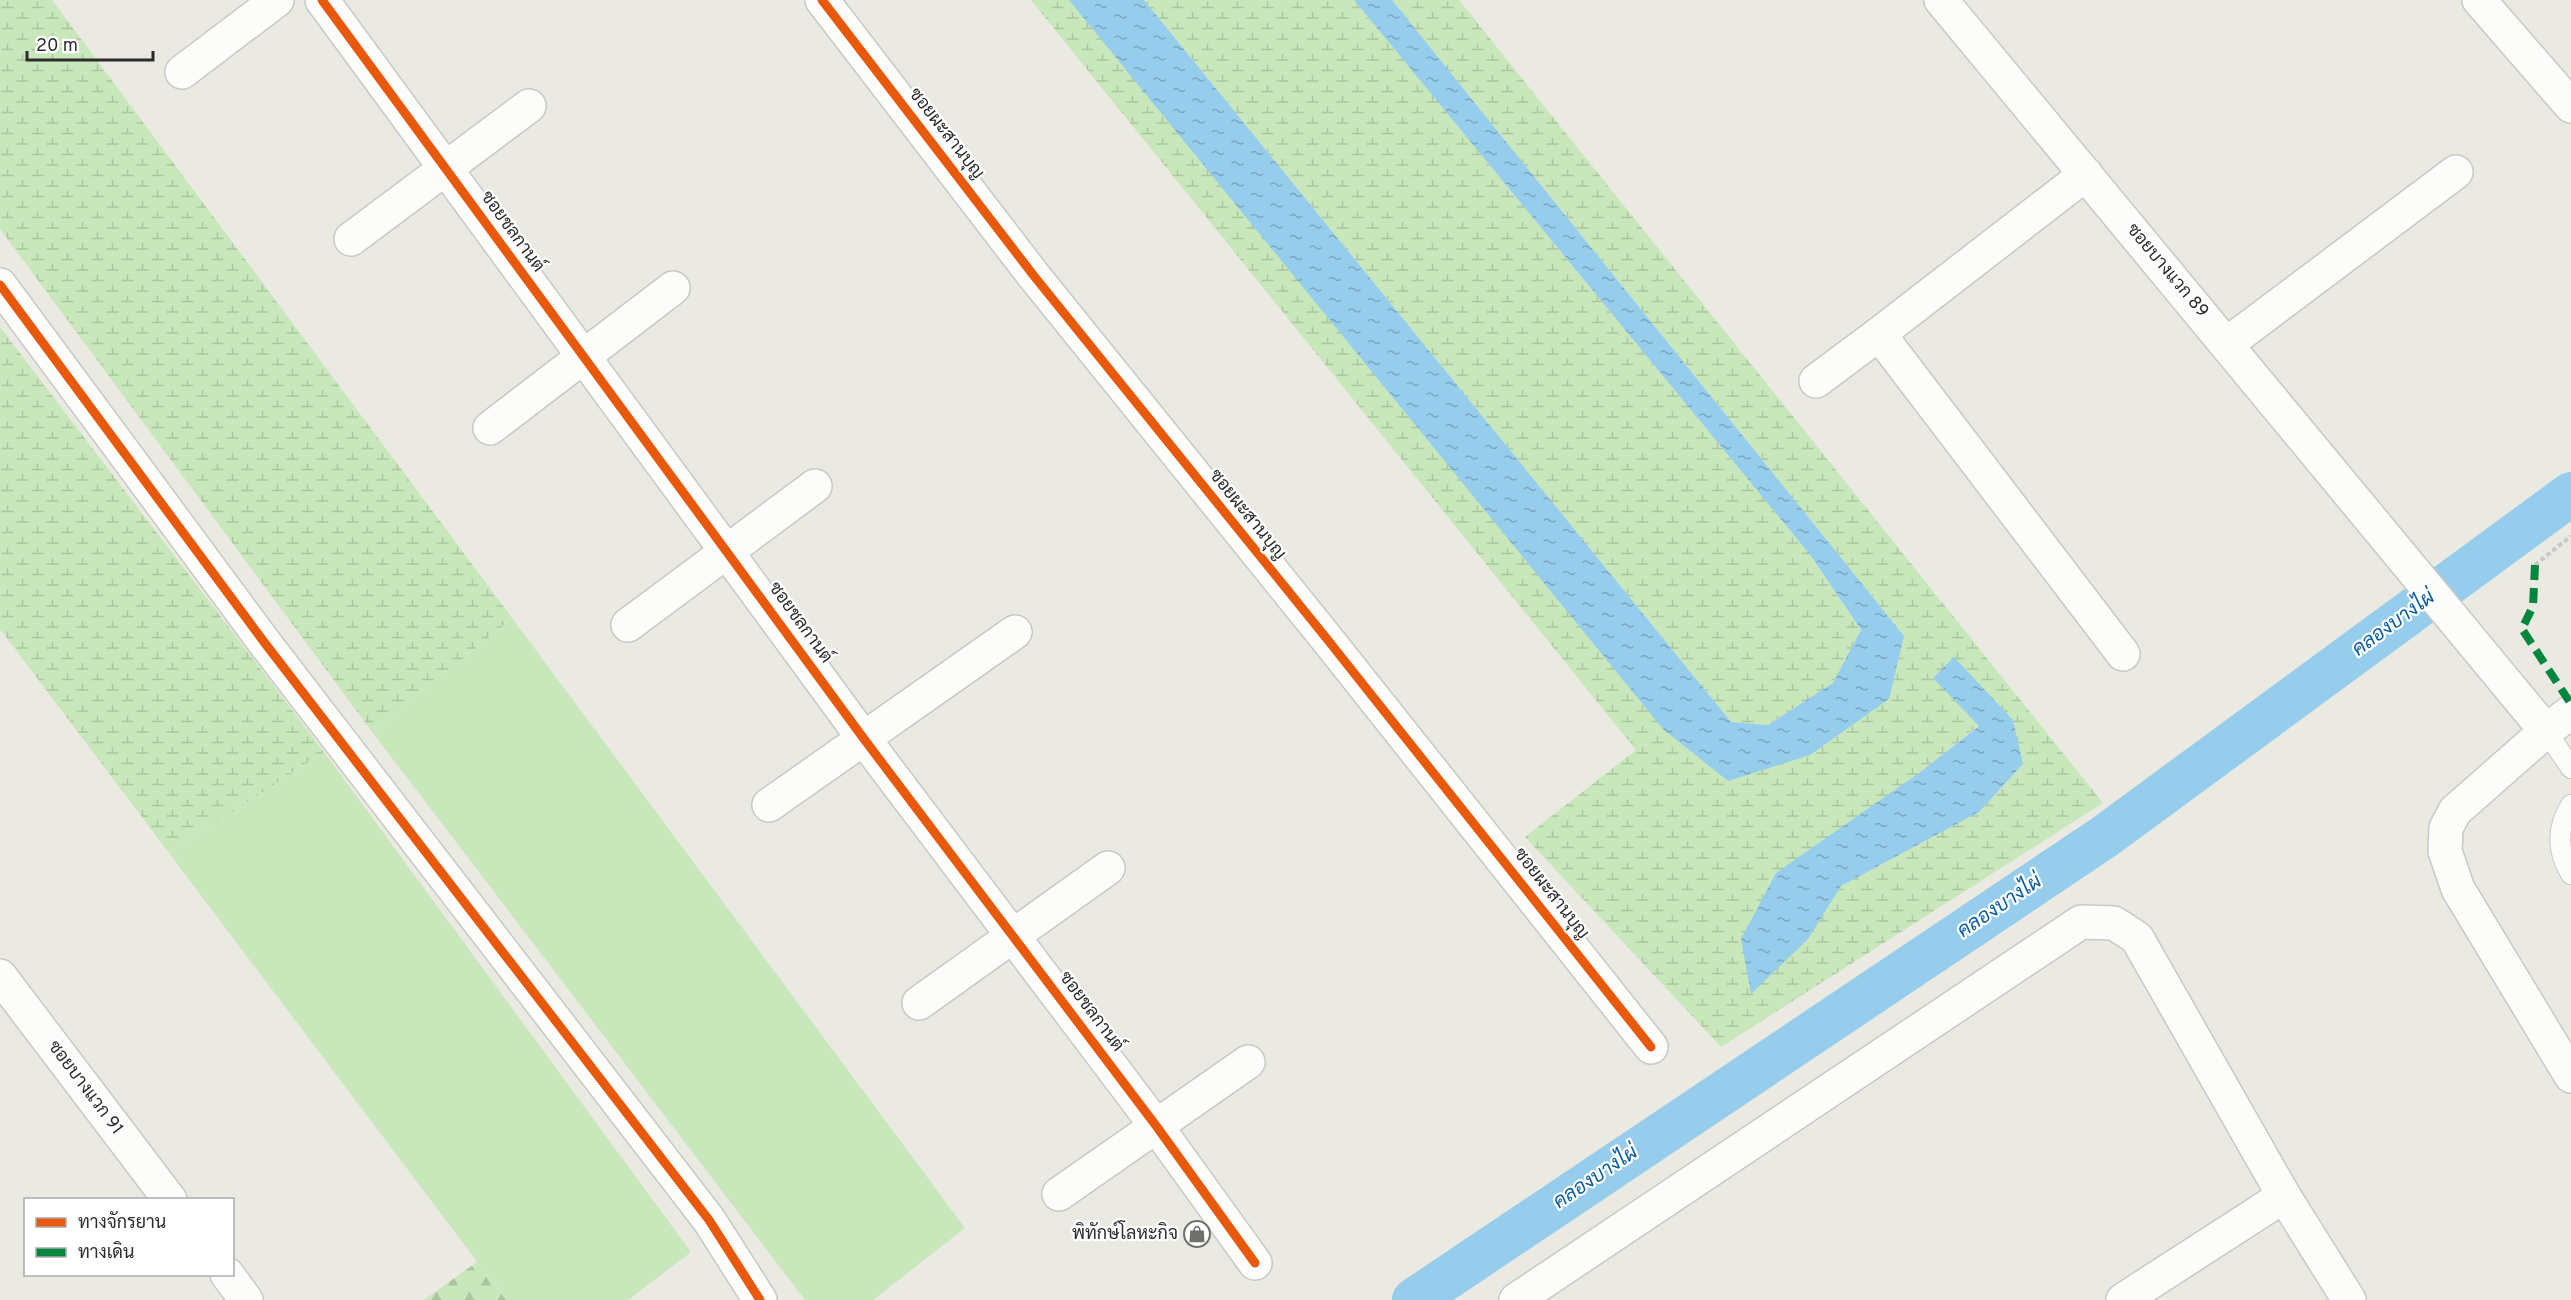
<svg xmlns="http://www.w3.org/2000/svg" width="2571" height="1300" viewBox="0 0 2571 1300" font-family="Overpass,Sarabun,sans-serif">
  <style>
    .grass { fill: #c8e7bb }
    .forest { fill: url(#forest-firs) }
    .wetland { fill: url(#wetland-marsh); fill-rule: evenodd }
    .water { fill: url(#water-ripples) }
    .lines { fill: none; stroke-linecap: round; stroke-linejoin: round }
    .canal { stroke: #96ccec; stroke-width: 44 }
    .service-casing { stroke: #c8c8c7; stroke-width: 22 }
    .minor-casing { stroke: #c8c8c7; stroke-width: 36 }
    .path { stroke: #c8c8c8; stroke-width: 4; stroke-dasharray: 4.5 3; stroke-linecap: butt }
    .service { stroke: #fcfcfb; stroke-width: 20 }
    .minor { stroke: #fcfcfb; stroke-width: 33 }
    .quiet { stroke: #00873e; stroke-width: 8; stroke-dasharray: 15 8; stroke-linecap: butt }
    .cycleway-casing { stroke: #fff; stroke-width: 13 }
    .cycleway { stroke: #e8590c; stroke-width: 9 }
    .labels { text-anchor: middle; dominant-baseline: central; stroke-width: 4.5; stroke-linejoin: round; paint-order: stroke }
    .street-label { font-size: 18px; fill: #2d2d2d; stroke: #fff }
    .poi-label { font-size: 18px; fill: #2d2d2d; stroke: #fff; text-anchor: end }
    .water-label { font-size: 20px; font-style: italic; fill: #0b5da3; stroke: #fff }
  </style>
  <defs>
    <pattern id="forest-firs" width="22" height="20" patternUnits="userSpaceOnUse" patternTransform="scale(1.5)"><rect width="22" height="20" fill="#c8e7bb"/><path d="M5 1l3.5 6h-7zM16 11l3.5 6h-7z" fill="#acc6a1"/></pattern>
    <pattern id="wetland-marsh" width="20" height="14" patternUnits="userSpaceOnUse" patternTransform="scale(1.5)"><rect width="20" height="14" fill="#c8e7bb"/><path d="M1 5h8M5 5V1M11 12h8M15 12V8" fill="none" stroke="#acc6a1"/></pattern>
    <pattern id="water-ripples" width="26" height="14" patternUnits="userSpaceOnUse" patternTransform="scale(1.5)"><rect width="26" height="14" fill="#96ccec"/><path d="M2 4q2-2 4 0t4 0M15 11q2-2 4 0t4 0" fill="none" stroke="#7ba6c0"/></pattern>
  </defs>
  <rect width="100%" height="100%" fill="#eae9e2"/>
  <path class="grass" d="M512,618L965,1228L873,1300H805L373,733Z
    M324,752L691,1252L628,1300H506L169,853Z"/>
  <path class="forest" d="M477,1262L506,1300H424Z"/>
  <path class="wetland" d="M0,0H52L512,618L373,733L0,229Z
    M1031,0H1069L1728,781L1904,636L1392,0H1459L2103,803L1721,1047L1525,837L1636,750ZM1933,678L2023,764L1979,812L1841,886L1919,773L1979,725Z
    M1144,0H1354L1811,556L1861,631L1833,683L1768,725L1731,722Z
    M0,327L324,752L169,853L0,629Z"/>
  <path class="water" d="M1069,0H1144L1731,722L1768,725L1833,683L1861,630L1811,556L1354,0H1392L1904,636L1889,699L1810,755L1728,781L1663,729Z
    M1954,657L2013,720L2023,764L1979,812L1841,886L1808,939L1751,994L1741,939L1776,873L1919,773L1979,726L1933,678Z"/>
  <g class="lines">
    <path class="canal" d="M1414,1300L2104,837L2571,494"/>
    <defs>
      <path id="service" d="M2546,731L2571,768
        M2571,805C2556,829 2557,851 2571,874"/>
      <path id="minor" d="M322,0L864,739L1157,1127L1255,1263
        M822,0L1034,276L1327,639L1651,1047
        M1941,0L2546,731L2571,712
        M2479,0L2571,106
        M182,72L277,0
        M2086,174L1879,334L2123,654
        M351,239L529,106
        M0,285L264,642L709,1220L760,1300
        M2227,344L2456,172
        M1816,381L1879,334
        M490,428L673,288
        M628,625L815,486
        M2546,731L2455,811L2446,828L2445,851L2458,889L2571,1076
        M769,805L1015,632
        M0,976L170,1200
        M919,1003L1108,868
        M1059,1194L1248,1062
        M227,1274L246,1300
        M1516,1300L2081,922L2114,923L2137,938L2284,1196L2349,1300
        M2123,1300L2284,1196"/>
    </defs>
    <use href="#service" class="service-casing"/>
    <use href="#minor" class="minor-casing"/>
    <path class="path" d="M2535,565L2571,536"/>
    <use href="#service" class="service"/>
    <use href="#minor" class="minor"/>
    <path class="quiet" d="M2535,565L2533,606L2522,629L2571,704"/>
    <defs>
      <path id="cycleway" d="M322,0L864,739L1157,1127L1255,1263
        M822,0L1034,276L1327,639L1651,1047
        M0,285L264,642L709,1220L760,1300"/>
    </defs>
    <use href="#cycleway" class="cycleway-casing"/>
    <use href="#cycleway" class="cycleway"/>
  </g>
  <defs>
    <symbol id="shop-ring" viewBox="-11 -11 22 22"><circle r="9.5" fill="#fff" stroke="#6f6f6c" stroke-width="1.5"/><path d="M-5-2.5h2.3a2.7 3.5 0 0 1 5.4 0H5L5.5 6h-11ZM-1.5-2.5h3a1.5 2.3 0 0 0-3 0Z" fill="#6f6f6c"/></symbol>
  </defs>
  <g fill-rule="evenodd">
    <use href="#shop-ring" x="1182" y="1219" width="30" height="30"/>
  </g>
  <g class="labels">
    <g class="street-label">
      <text transform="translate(946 134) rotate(52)">ซอยผะสานบุญ</text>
      <text transform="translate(512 232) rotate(54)">ซอยชลกานต์</text>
      <text transform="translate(2167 271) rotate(50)">ซอยบางแวก 89</text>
      <text transform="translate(1247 515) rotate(51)">ซอยผะสานบุญ</text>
      <text transform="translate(800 623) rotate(54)">ซอยชลกานต์</text>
      <text transform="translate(1551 894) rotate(52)">ซอยผะสานบุญ</text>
      <text transform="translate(1091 1012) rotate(53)">ซอยชลกานต์</text>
      <text transform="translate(85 1088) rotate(53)">ซอยบางแวก 91</text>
    </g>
    <g class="poi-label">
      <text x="1178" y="1234">พิทักษ์โลหะกิจ</text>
    </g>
    <g class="water-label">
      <text transform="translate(2394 624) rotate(-36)">คลองบางไผ่</text>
      <text transform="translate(2000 907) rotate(-34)">คลองบางไผ่</text>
      <text transform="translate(1596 1178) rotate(-34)">คลองบางไผ่</text>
    </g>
  </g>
  <rect x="24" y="1198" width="210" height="78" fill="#ffffff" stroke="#ababab" stroke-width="1.5"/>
  <rect x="36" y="1218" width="30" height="9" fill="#e8590c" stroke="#ababab" stroke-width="1.5"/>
  <text x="78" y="1228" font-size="18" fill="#2d2d2d">ทางจักรยาน</text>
  <rect x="36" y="1248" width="30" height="9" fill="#00873e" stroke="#ababab" stroke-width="1.5"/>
  <text x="78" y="1258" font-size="18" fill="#2d2d2d">ทางเดิน</text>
  <path d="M27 51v9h126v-9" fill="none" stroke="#2d2d2d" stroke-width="3"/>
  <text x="36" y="51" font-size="18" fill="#2d2d2d" stroke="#ffffff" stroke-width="4.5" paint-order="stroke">20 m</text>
</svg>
